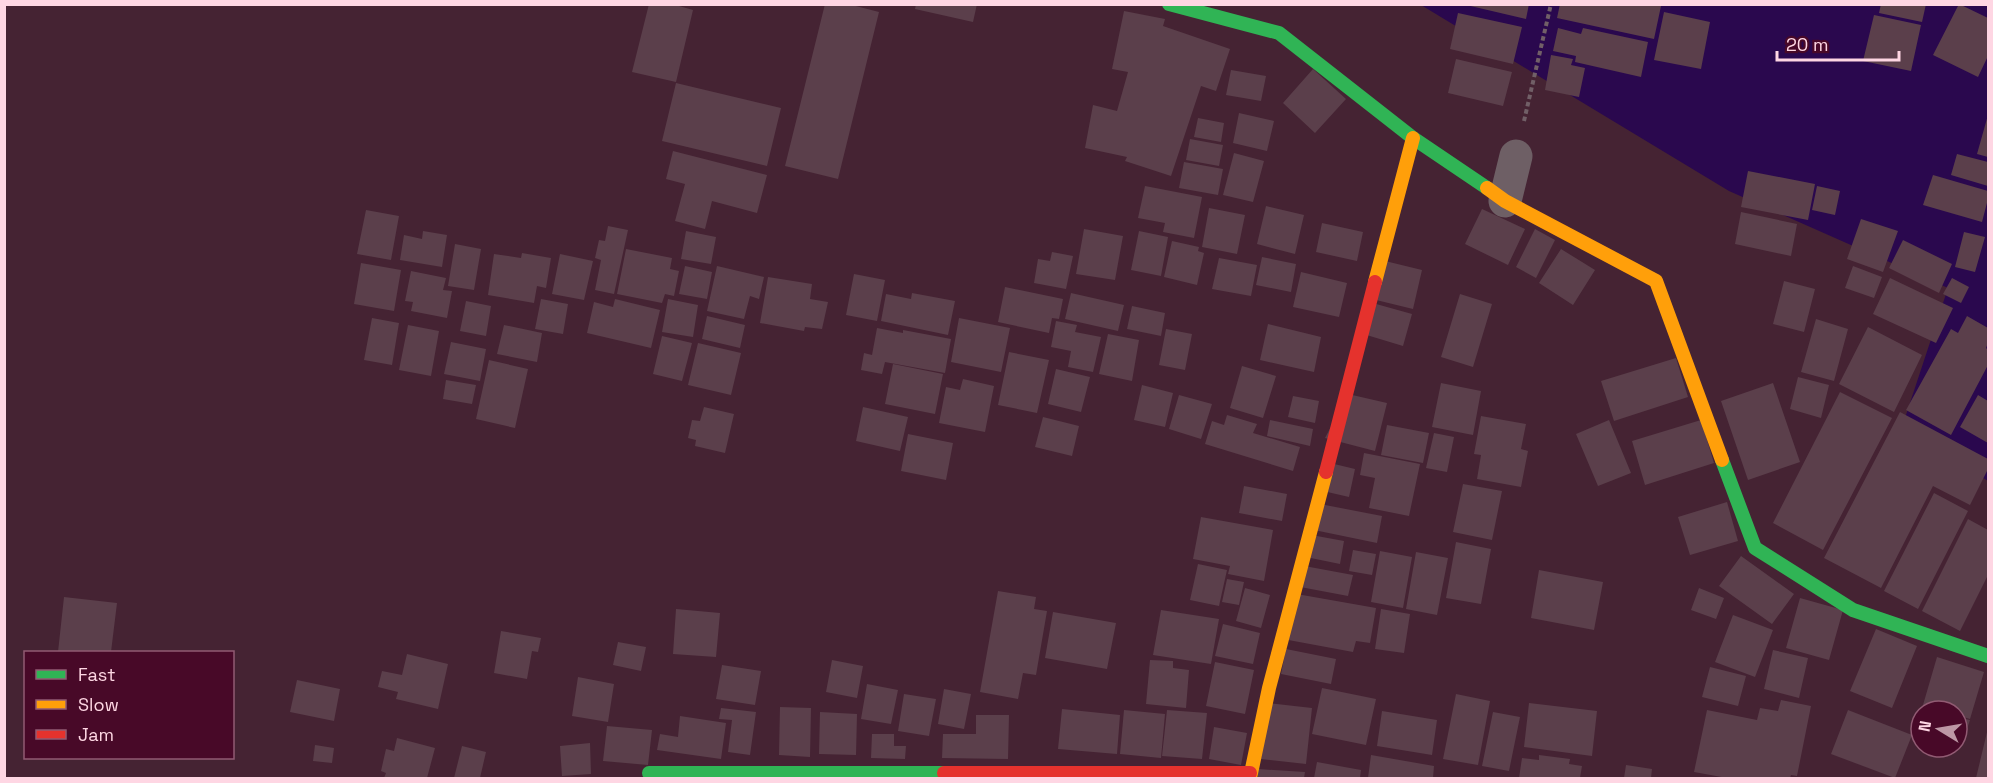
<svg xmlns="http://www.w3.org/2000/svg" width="1993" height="783" viewBox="0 0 1993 783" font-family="'Space Grotesk',sans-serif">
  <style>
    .water { fill: #2a084e }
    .building { fill: #5b3f4b }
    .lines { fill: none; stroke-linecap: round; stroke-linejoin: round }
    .path { stroke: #715f67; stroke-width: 4; stroke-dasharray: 4.5 3; stroke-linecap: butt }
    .street { stroke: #6e5f65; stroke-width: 33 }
    .fast { stroke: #30b455; stroke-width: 14 }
    .slow { stroke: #ff9f0a; stroke-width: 14 }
    .jam { stroke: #e5322d; stroke-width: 14 }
  </style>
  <rect width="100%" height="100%" fill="#452333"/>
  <path class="water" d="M1421,5H1988V481L1902,427L1948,288L1729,191Z"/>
  <path class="building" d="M649,4H672L693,10L676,82L632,72Z
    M825,4H848L879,12L838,179L785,166Z
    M916,4H977L973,22L915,9Z
    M1462,4H1529L1526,19Z
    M1560,4H1656L1661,6L1654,39L1557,18Z
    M1881,4H1926L1922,22L1879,13Z
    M1959,4L1988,18V56L1978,77L1933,55Z
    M1124,11L1165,19L1163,26L1230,49L1216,91L1201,86L1171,176L1125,161L1127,157L1085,148L1093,105L1117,111L1128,72L1112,69Z
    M1664,12L1710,22L1701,69L1654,60Z
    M1458,13L1522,27L1513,64L1450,49Z
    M1874,15L1921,25L1911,71L1863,61Z
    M1558,28L1581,34L1583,28L1648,42L1641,77L1575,62L1576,56L1553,51Z
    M1551,55L1573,59L1571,65L1585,68L1579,97L1545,90Z
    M1456,59L1512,72L1503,106L1448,93Z
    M1313,69L1346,99L1315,133L1283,103Z
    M1231,70L1266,76L1261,101L1226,95Z
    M676,83L781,108L767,166L662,141Z
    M1239,113L1274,121L1267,151L1233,143Z
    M1988,115V157L1977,154Z
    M1198,118L1224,123L1221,142L1194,137Z
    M1190,139L1223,145L1219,166L1186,160Z
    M673,151L767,175L757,213L712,201L705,229L675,221L685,184L666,179Z
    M1234,153L1264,161L1253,202L1223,195Z
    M1957,154L1988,162V186L1951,175Z
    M1184,162L1223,169L1218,195L1179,188Z
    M1748,171L1815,184L1808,220L1741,207Z
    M1933,175L1988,191V199L1982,222L1923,205Z
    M1145,186L1202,197L1194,238L1163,232L1165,223L1138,218Z
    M1817,186L1840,191L1835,215L1812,210Z
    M1266,206L1304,215L1295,254L1257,244Z
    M1209,208L1245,215L1237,254L1202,247Z
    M1482,209L1525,229L1508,265L1465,244Z
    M366,210L399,216L391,260L357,254Z
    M1741,212L1797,224L1791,256L1735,244Z
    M1861,219L1898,231L1883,272L1847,259Z
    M1322,223L1363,232L1357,261L1316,252Z
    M608,226L628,230L614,294L595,290L601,260L595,258L599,240L605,241Z
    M1084,229L1123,236L1115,280L1076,274Z
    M1535,229L1555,240L1536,278L1516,267Z
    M423,231L447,235L442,267L400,260L404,235L422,239Z
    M686,231L716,237L711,264L681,259Z
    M1139,231L1168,237L1161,276L1131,270Z
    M1964,232L1985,237L1975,272L1955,267Z
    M1903,240L1952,264L1939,293L1889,268Z
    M1172,241L1199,247L1198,251L1204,253L1197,285L1164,277Z
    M455,244L481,249L474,290L448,286Z
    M626,249L672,258L670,269L679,271L674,296L665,294L662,303L617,294Z
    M1561,249L1595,270L1573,305L1539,283Z
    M1052,252L1073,256L1066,289L1034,283L1038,259L1050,261Z
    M522,253L551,258L546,288L537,286L534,303L488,295L494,254L521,258Z
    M560,254L593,261L584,300L552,294Z
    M1262,257L1296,264L1291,292L1256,285Z
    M1219,258L1257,265L1251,296L1212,289Z
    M1381,260L1422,270L1413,309L1372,299Z
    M361,263L401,270L394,311L354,304Z
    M685,266L712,272L707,299L679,294Z
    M717,266L764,277L759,299L750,296L744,319L707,311Z
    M1853,266L1882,277L1874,298L1845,288Z
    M411,271L446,278L443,290L452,291L447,318L411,311L413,302L405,301Z
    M1301,272L1347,283L1339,317L1293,307Z
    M854,274L885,280L877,321L846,315Z
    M768,277L812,284L810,299L828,302L822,329L805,327L804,331L760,323Z
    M1890,278L1953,308L1936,343L1873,314Z
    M1952,278L1969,287L1961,303L1943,294Z
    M1784,281L1815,289L1804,332L1773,324Z
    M1005,287L1063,299L1059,319L1052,318L1049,333L998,322Z
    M912,293L955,301L948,335L881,321L886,294L911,299Z
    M1071,293L1124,305L1118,331L1065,319Z
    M1460,294L1492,304L1473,367L1441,357Z
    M541,299L568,304L563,334L535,329Z
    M615,299L660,310L651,348L587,333L594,302L613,307Z
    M668,299L698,305L693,337L662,332Z
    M466,301L491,306L486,336L460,331Z
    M1369,302L1412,314L1403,346L1360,333Z
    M1132,306L1165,313L1161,336L1127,329Z
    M707,316L745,325L740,348L702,339Z
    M1967,316L1988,328V343L1986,348L1988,350V365L1951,435L1906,410L1951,329L1958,333Z
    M372,318L399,323L392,365L364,360Z
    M959,318L1010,328L1001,372L951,362Z
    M1816,319L1848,329L1834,381L1801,372Z
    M1056,321L1077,325L1075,332L1101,337L1093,372L1068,367L1071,351L1051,347Z
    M1268,324L1321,337L1314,372L1260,360Z
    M408,325L439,331L431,376L399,370Z
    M504,325L542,333L537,362L497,354Z
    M1868,327L1922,355L1894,412L1839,384Z
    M877,328L903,333V330L951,339L945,373L885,362L882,374L861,370L864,353L872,355Z
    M1166,329L1192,334L1185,370L1159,365Z
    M1108,334L1139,340L1132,381L1099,374Z
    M662,336L692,343L682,381L653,374Z
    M451,342L486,349L480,381L444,374Z
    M698,343L741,353L731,395L688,385Z
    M1009,352L1049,360L1037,413L998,405Z
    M1676,358L1688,397L1614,421L1601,381Z
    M489,360L528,369L515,428L476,419Z
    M893,364L943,374L935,414L885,404Z
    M1242,366L1276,376L1263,418L1230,408Z
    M1056,369L1090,377L1081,412L1048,404Z
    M1798,377L1829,385L1821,418L1790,409Z
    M963,379L994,386L985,432L939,423L946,387L960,390Z
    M446,380L476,385L472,404L443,399Z
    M1441,383L1481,391L1473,435L1432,427Z
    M1773,383L1800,462L1748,480L1721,401Z
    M1142,385L1173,393L1165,427L1134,420Z
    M1840,392L1892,418L1823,550L1773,523Z
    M1348,394L1387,403L1375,451L1325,438Z
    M1179,395L1212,404L1201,439L1169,429Z
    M1978,395L1988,401V443L1960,427Z
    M1293,396L1319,401L1315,423L1288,417Z
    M704,407L734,414L725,453L695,446L696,440L688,438L692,420L700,421Z
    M863,407L908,417L900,451L856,441Z
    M1900,412L1988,459V469L1970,505L1933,486L1881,588L1824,558Z
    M1227,415L1257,424L1253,433L1300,447L1293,471L1205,444L1212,421L1224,425Z
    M1481,416L1526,424L1521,449L1528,451L1521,487L1477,479L1481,455L1474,454Z
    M1043,417L1079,426L1072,456L1035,447Z
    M1270,420L1313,429L1310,446L1267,436Z
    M1609,420L1631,473L1598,486L1576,434Z
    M1701,420L1714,463L1645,485L1632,441Z
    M1387,425L1429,433L1423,463L1381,455Z
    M1434,433L1454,437L1447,472L1426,468Z
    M908,434L953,443L946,480L901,471Z
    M1364,453L1420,464L1409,516L1369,508L1375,478L1360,475Z
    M1330,463L1355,469L1349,497L1323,491Z
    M1463,484L1502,491L1492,540L1453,532Z
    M1244,486L1287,494L1282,521L1239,513Z
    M1934,493L1968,511L1918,609L1884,591Z
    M1727,502L1738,541L1690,555L1678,517Z
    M1320,504L1382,516L1377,543L1314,530Z
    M1201,517L1273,530L1264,581L1228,574L1230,566L1193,559Z
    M1968,519L1988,530V575L1960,631L1922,611Z
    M1306,534L1344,541L1340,564L1301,556Z
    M1456,542L1491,549L1481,604L1446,598Z
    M1353,550L1376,554L1372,575L1349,571Z
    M1380,551L1412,557L1403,608L1371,602Z
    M1416,552L1448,558L1437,615L1406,609Z
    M1741,556L1794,594L1772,624L1719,586Z
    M1198,564L1227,570L1219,606L1190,600Z
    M1299,565L1353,575L1348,596L1295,586Z
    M1539,570L1603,582L1594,630L1531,618Z
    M1227,579L1244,582L1239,605L1222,602Z
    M1245,588L1270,595L1261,628L1236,621Z
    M1699,588L1724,598L1716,619L1691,610Z
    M998,591L1036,597L1034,609L1047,611L1036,675L1023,673L1018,699L980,692Z
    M1291,593L1376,608L1370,643L1356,641L1353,652L1283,639Z
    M64,597L117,603L111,652H58Z
    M1800,598L1843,610L1829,660L1786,648Z
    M676,609L720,613L716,657L673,654Z
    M1381,609L1410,614L1404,653L1375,649Z
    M1161,610L1219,619L1211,664L1153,655Z
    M1053,612L1116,623L1107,669L1045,658Z
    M1733,615L1773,630L1755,677L1715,662Z
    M1223,624L1260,633L1253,664L1215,656Z
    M1876,629L1917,646L1892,708L1850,691Z
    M501,631L541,638L538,652L532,651L527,679L494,673Z
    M618,642L646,647L641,671L613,665Z
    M1286,649L1336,659L1331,684L1281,674Z
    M1773,650L1808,658L1799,698L1764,689Z
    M407,654L448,664L438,709L396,699L398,692L378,687L382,671L402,675Z
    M1937,657L1984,672L1970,719L1957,715V711H1945L1923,705Z
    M832,660L863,666L857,698L826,692Z
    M1150,660L1173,661V668L1189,670L1186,708L1146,704Z
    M1215,662L1254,670L1245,714L1206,706Z
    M722,665L761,671L755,705L716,699Z
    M1710,667L1746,676L1738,706L1702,697Z
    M578,677L614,684L608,722L572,716Z
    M297,680L340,689L334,721L290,712Z
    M867,684L898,690L891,724L861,719Z
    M1322,688L1376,699L1366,745L1312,734Z
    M944,689L971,694L964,729L938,724Z
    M904,694L936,699L929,736L898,731Z
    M1456,694L1490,701L1478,765L1443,759Z
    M1781,700L1811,706L1797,776L1791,775L1790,778H1727L1694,772L1707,710L1757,720L1760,708L1778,711Z
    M1267,703L1312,708L1306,764L1261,759Z
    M1529,703L1597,711L1592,756L1524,747Z
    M780,707L811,708L810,757L779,755Z
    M721,708L756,712L750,755L728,752L732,720L719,719Z
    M1062,709L1120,715L1117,754L1058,749Z
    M1124,710L1165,714L1161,758L1120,754Z
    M1167,710L1207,713L1202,759L1162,756Z
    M1848,710L1912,735L1895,778L1831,754Z
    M1382,711L1437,720L1432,755L1377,746Z
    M820,712L857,714L856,755L819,754Z
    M1493,712L1520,717L1509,771L1482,766Z
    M976,715H1009L1008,759L942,758L943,734H976Z
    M680,716L726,723L721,759L657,750L660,734L678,737Z
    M1957,717L1970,720L1962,744L1957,742Z
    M607,726L652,730L648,765L603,761Z
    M1214,727L1247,733L1241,765L1209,759Z
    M1988,728V778H1976Z
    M872,734H894V746H906L905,759L871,758Z
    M397,738L435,748L427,778H384L386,773L381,771L386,749L394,751Z
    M590,743L591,774L562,776L560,746Z
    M315,745L334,748L332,763L313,761Z
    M462,746L486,752L480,778H454Z
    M1371,755L1434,766L1433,778H1368Z
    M1539,755L1570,759L1569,764L1582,766L1580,778H1519L1522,758L1539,760Z
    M1317,762L1361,770L1360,778H1314Z
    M1626,765L1652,769L1651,778H1624Z
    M1258,769L1305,772L1304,778H1258Z"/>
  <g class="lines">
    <path class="path" d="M1524,121L1551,4"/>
    <path class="street" d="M1505,201L1516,156"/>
    <path class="fast" d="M1169,4L1279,33L1413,138L1487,188
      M1722,460L1755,548L1853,610L1988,656
      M649,773H944"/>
    <path class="slow" d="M1487,188L1505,201L1656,281L1722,460
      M1375,282L1413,138
      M1250,778L1269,688L1326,472"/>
    <path class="jam" d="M1326,472L1375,282
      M944,773H1250"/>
  </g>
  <rect width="1993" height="783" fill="none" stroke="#fed6e3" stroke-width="12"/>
  <rect x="24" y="651" width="210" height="108" fill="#480928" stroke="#915b73" stroke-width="1.5"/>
  <rect x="36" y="670" width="30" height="9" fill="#30b455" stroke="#915b73" stroke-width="1.5"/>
  <text x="78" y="681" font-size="18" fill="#fed6e3">Fast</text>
  <rect x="36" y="700" width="30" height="9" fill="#ff9f0a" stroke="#915b73" stroke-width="1.5"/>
  <text x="78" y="711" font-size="18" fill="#fed6e3">Slow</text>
  <rect x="36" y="730" width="30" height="9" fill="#e5322d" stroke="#915b73" stroke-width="1.5"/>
  <text x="78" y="741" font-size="18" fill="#fed6e3">Jam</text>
  <g transform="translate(1939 729) rotate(281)"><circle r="28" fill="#480928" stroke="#915b73" stroke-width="1.5"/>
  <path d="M0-4.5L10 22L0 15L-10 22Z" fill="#bd97a5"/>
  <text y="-9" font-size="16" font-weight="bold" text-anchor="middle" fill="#fed6e3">N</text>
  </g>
  <path d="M1777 51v9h122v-9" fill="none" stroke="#fed6e3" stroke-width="3"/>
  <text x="1786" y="51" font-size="18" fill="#fed6e3" stroke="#480928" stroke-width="4.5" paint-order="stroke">20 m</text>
</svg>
